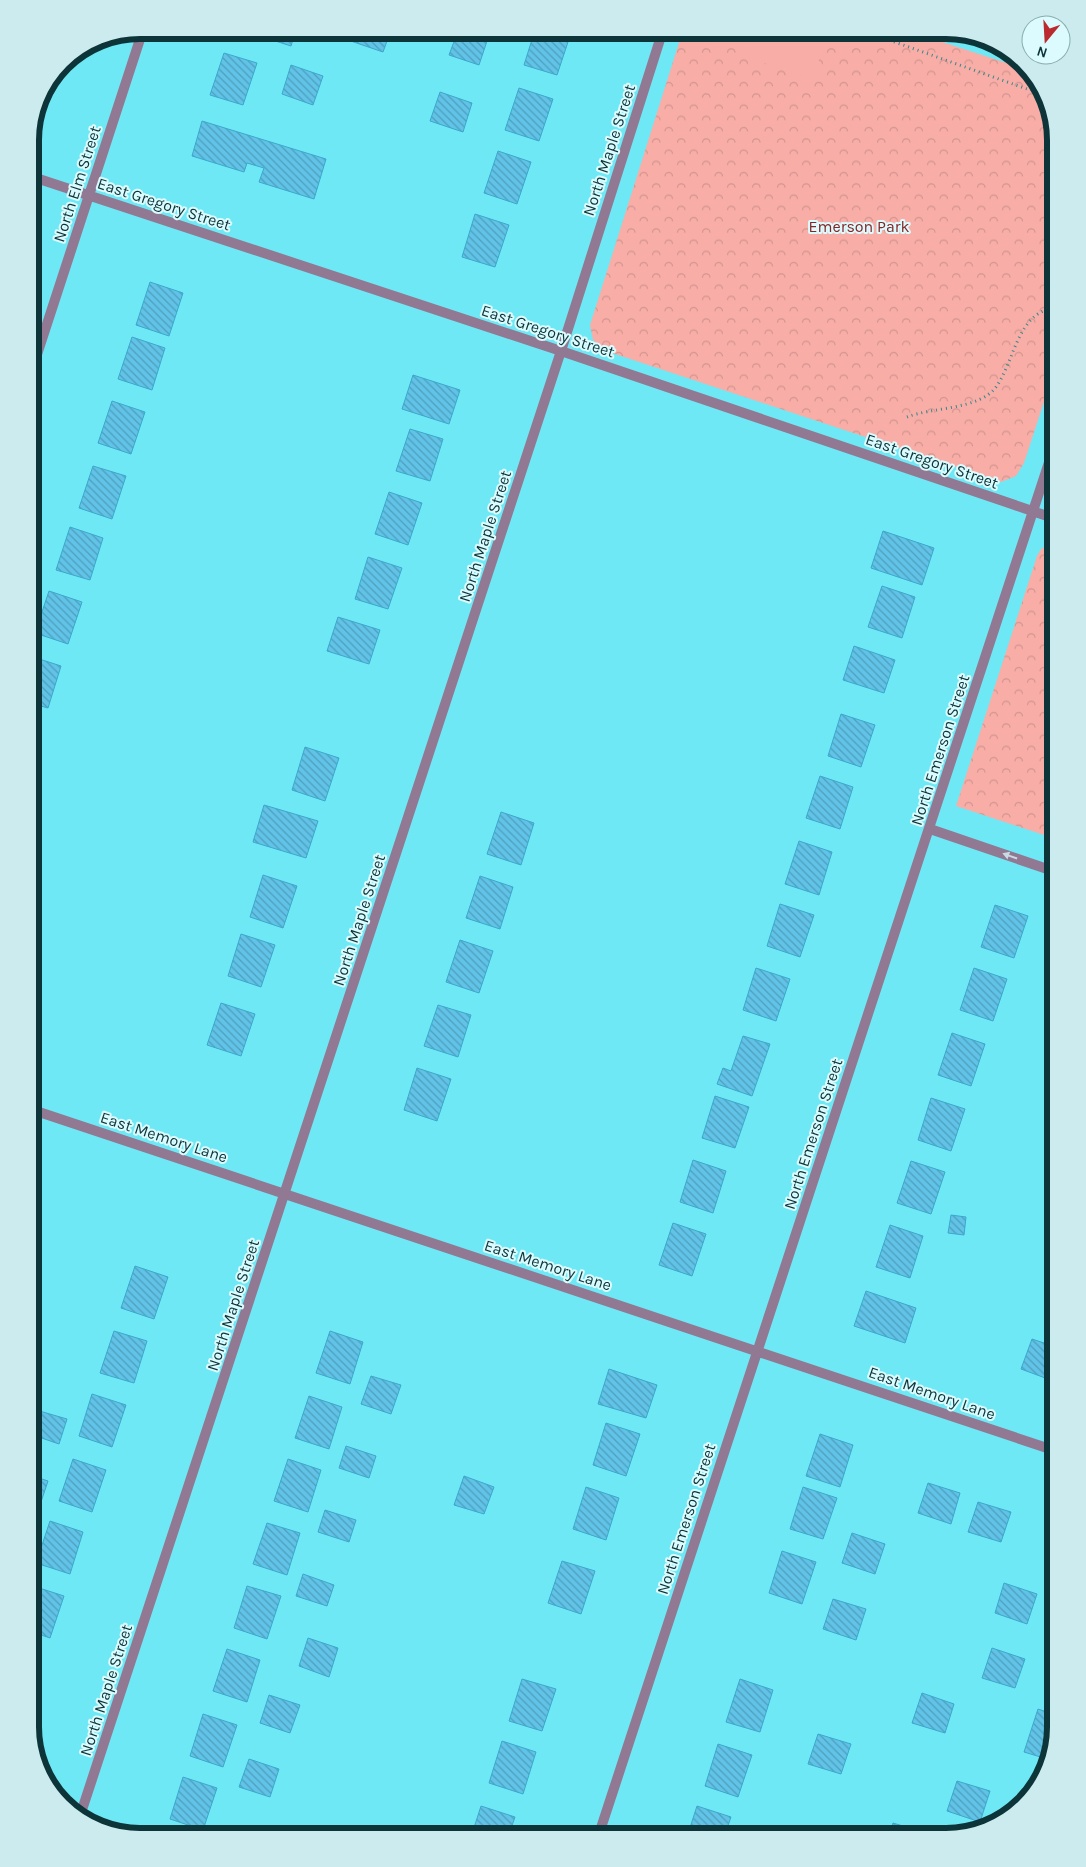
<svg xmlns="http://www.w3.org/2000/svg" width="1086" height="1867" viewBox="0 0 1086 1867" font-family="Karla,sans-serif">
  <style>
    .forest { fill: url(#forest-crowns) }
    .pitch { fill: #f8ada6 }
    .building { fill: url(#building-back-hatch); stroke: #3ba8cc }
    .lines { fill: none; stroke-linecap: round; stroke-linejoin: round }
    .path { stroke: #39868e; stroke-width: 3; stroke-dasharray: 1 4; stroke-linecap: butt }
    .lane { stroke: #927993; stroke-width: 10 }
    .street { stroke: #927993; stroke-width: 10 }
    .oneway { fill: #c9dae3 }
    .labels { text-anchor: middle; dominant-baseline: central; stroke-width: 4; stroke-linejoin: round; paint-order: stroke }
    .street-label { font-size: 16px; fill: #0d3539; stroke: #dbfbfe }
    .park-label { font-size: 16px; fill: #872425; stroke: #dbfbfe }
    .rim { fill: none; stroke: #0d3539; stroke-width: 6 }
  </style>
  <defs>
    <pattern id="forest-crowns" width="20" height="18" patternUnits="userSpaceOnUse" patternTransform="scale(1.25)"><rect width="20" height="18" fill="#f8ada6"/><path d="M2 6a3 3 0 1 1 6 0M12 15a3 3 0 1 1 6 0" fill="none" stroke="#d39590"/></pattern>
    <pattern id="building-back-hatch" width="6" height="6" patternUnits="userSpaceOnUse" patternTransform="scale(1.25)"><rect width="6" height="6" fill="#61c3e7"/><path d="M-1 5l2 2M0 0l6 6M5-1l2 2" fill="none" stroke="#4e9fbc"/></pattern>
  </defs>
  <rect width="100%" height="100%" fill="#6fe8f5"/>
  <path class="forest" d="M683,30H906L1025,69L1045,91L1056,140V365L1024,463L1016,476L1001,482L606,351L593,340L590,325Z
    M1056,541V839L956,806L1037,556L1041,549Z"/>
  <path class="pitch" d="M754,30L828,32L813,79L746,57Z"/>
  <path class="building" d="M241,30H296L291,46Z
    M345,30H391L383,52L342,38Z
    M535,30H562L571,33L557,75L524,65Z
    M458,31L487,41L479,65L449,55Z
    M224,53L257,63L243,105L210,95Z
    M291,65L323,76L313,105L282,94Z
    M519,88L553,99L539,141L505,130Z
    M440,92L472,103L463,132L430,121Z
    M202,121L326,159L314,199L259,182L264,168L247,163L244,172L192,156Z
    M498,151L531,162L517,204L484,193Z
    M475,214L509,225L495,267L462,257Z
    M150,282L183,293L169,336L136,325Z
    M132,337L165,348L152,390L118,379Z
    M413,375L460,390L449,424L402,409Z
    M112,401L145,412L131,454L98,443Z
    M410,429L443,439L430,481L396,471Z
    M93,466L126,476L112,519L79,508Z
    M389,492L422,503L408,545L375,534Z
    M70,527L103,538L90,580L56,570Z
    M883,531L934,548L922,585L871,568Z
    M368,557L402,568L388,609L355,599Z
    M882,586L915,597L902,638L868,627Z
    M49,591L82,602L68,644L35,633Z
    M338,617L380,630L369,664L327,651Z
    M854,646L895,660L884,693L843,680Z
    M30,656L61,666L48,708L30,703Z
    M841,714L875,725L861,767L828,756Z
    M305,747L339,758L325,801L292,790Z
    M820,776L853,787L840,829L806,818Z
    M264,805L318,821L306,858L253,842Z
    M501,812L534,823L521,865L487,854Z
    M799,841L832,852L819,895L785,884Z
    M263,875L297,886L283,928L250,917Z
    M480,876L513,887L500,929L466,918Z
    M780,904L814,915L800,957L767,946Z
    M995,905L1028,916L1014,958L981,947Z
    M241,934L275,945L261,987L228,976Z
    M460,940L493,951L479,993L446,982Z
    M756,968L790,979L776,1021L743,1010Z
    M974,968L1007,979L993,1021L960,1010Z
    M221,1003L255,1014L241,1056L207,1045Z
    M438,1005L471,1015L458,1057L424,1046Z
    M952,1033L985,1044L971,1086L938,1075Z
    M743,1036L770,1044L752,1096L717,1084L723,1068L731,1071Z
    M417,1068L451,1079L437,1121L404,1110Z
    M715,1096L749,1107L735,1148L702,1138Z
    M931,1098L965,1109L951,1151L918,1140Z
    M693,1160L726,1171L713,1213L680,1202Z
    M911,1161L945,1172L931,1214L897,1203Z
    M951,1215L966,1217L964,1235L948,1233Z
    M673,1223L706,1234L692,1276L659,1265Z
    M890,1225L923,1236L910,1278L876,1267Z
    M135,1266L168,1277L154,1319L121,1308Z
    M866,1291L916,1308L905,1343L854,1326Z
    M114,1331L147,1341L134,1383L100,1373Z
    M330,1331L363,1342L350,1384L316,1373Z
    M1032,1339L1056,1347V1382L1021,1369Z
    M609,1369L657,1385L646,1418L598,1404Z
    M371,1376L401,1385L391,1414L361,1404Z
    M92,1394L126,1405L112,1447L79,1436Z
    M309,1396L342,1407L329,1449L295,1438Z
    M36,1410L67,1419L59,1444L30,1434Z
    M606,1423L640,1434L626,1476L593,1465Z
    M820,1434L853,1445L840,1487L806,1476Z
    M346,1446L376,1456L369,1478L339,1468Z
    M73,1459L106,1470L92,1512L59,1501Z
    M288,1459L321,1470L308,1512L274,1501Z
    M30,1475L48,1481L40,1505L30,1502Z
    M464,1476L494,1487L484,1514L454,1505Z
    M928,1483L960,1493L951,1524L918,1513Z
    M586,1487L619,1498L606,1540L573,1529Z
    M803,1487L837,1498L823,1539L790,1529Z
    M978,1502L1011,1512L1001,1542L968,1532Z
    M325,1510L356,1520L349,1542L318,1532Z
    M50,1521L83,1532L70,1574L36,1563Z
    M267,1523L300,1533L287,1575L253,1564Z
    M852,1533L885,1544L875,1574L842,1563Z
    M782,1551L816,1562L802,1604L769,1593Z
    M562,1561L595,1571L581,1614L548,1603Z
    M303,1574L334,1585L327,1606L296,1596Z
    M1004,1583L1037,1594L1027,1624L995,1613Z
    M30,1585L64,1596L50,1638L30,1631Z
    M247,1586L281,1596L267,1639L234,1628Z
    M833,1599L866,1609L856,1640L823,1629Z
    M308,1638L338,1648L329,1677L299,1666Z
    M992,1648L1025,1659L1015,1688L982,1678Z
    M227,1649L260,1660L247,1702L213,1691Z
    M1056,1654V1690L1045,1686Z
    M522,1679L556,1689L542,1731L509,1721Z
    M740,1679L773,1690L760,1732L726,1722Z
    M922,1693L954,1704L945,1733L912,1723Z
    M269,1695L300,1705L290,1733L260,1723Z
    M1038,1709L1056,1715V1728L1047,1759L1024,1752Z
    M203,1714L237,1725L223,1767L190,1756Z
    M818,1734L851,1744L841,1774L808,1764Z
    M502,1741L536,1752L523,1794L489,1783Z
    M718,1744L752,1755L738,1797L705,1786Z
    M249,1759L279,1769L270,1797L239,1787Z
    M183,1777L217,1788L203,1830L170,1819Z
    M957,1781L990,1791L980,1822L947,1811Z
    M481,1806L515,1817L508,1837H471Z
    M697,1806L731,1817L724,1837H687Z
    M893,1823L926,1833L924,1837H888Z"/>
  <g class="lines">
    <path class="path" d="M861,30L1027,89L1045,92
      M907,417C932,407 979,410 996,387C1015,361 1017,311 1056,308
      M1053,838L1056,830"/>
    <path class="lane" d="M930,829L1056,872"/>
    <path class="street" d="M30,176L561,351L1056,519
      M30,376L143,30
      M30,1109L1056,1451
      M79,1819L561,351L663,30
      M598,1837L1056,441"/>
  </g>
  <defs><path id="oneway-solid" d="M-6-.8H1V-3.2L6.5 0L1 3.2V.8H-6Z" transform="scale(1.25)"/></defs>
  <use class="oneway" href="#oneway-solid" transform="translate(1010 856) rotate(-161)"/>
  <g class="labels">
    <g class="street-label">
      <text transform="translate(609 150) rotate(-72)">North Maple Street</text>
      <text transform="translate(77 184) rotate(-72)">North Elm Street</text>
      <text transform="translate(164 204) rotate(18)">East Gregory Street</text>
      <text transform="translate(548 331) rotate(18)">East Gregory Street</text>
      <text transform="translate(932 461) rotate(19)">East Gregory Street</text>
      <text transform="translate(485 536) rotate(-72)">North Maple Street</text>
      <text transform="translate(940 750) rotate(-72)">North Emerson Street</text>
      <text transform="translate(359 920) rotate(-72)">North Maple Street</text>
      <text transform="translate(813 1134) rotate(-72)">North Emerson Street</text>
      <text transform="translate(164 1137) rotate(18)">East Memory Lane</text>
      <text transform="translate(548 1265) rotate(18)">East Memory Lane</text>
      <text transform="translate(233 1305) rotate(-72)">North Maple Street</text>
      <text transform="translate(932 1393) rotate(19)">East Memory Lane</text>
      <text transform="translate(686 1519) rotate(-72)">North Emerson Street</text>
      <text transform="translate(106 1690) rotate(-72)">North Maple Street</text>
    </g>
    <g class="park-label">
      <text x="859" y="226">Emerson Park</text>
    </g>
  </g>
  <path d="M0 0H1086V1867H0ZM140 39H946A101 101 0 0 1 1047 140V1727A101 101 0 0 1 946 1828H140A101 101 0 0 1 39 1727V140A101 101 0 0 1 140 39Z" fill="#cbebee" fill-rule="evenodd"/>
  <path class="rim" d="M140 39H946A101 101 0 0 1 1047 140V1727A101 101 0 0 1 946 1828H140A101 101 0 0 1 39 1727V140A101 101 0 0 1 140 39Z"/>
  <g transform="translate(1046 40) rotate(198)"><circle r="24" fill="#dbfbfe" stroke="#89acaf"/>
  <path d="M0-4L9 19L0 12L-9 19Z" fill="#ba2a2f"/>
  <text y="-8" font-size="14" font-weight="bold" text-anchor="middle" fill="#0d3539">N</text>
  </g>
</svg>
